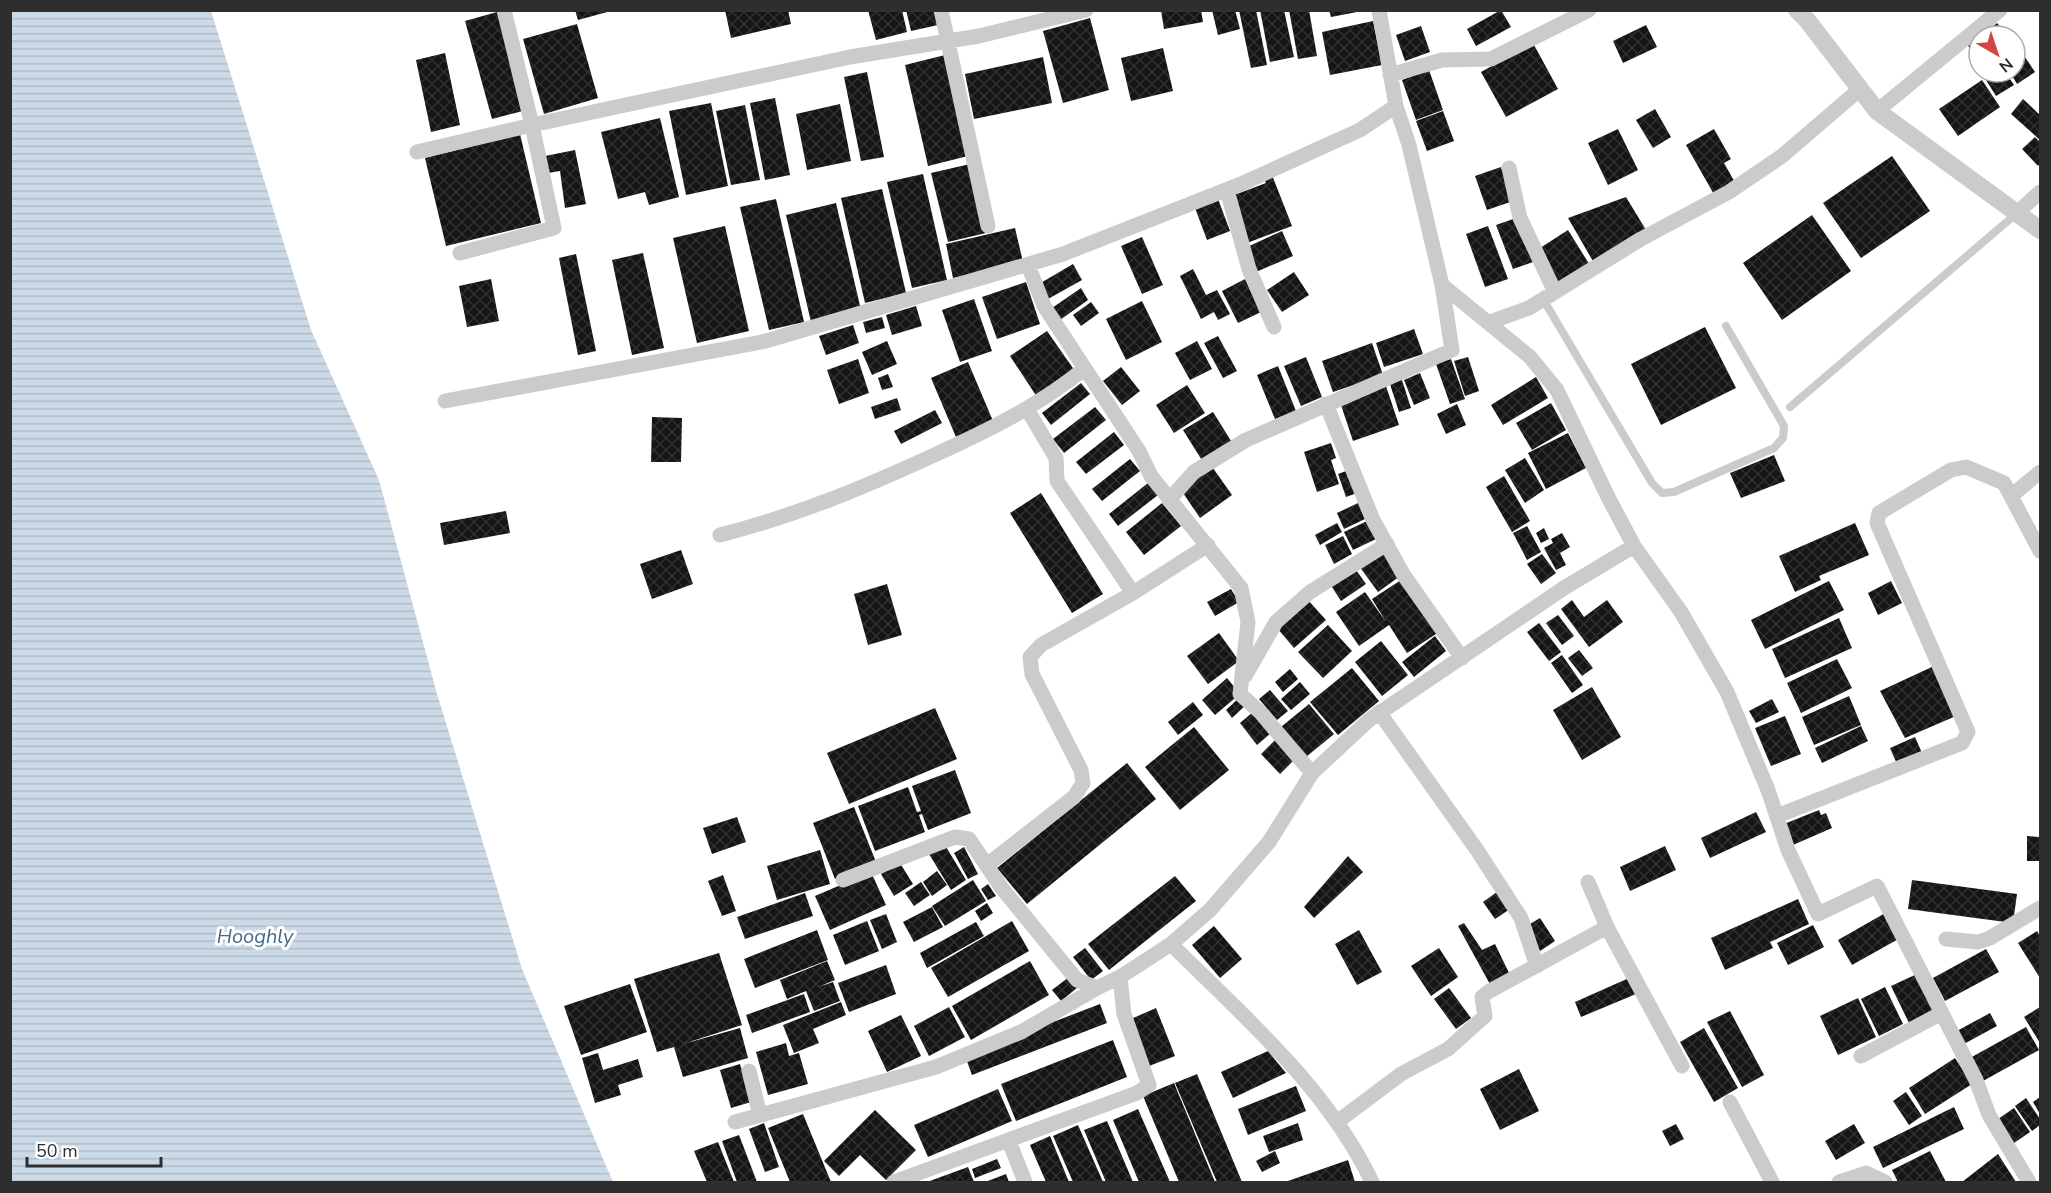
<svg xmlns="http://www.w3.org/2000/svg" width="2051" height="1193" viewBox="0 0 2051 1193" font-family="'Nunito Sans',sans-serif">
  <style>
    .water { fill: url(#water-rules) }
    .building { fill: url(#building-cross-hatch) }
    .lines { fill: none; stroke-linecap: round; stroke-linejoin: round }
    .service { stroke: #cbcbcb; stroke-width: 8 }
    .minor { stroke: #cbcbcb; stroke-width: 15 }
    .tertiary { stroke: #cbcbcb; stroke-width: 18 }
    .labels { text-anchor: middle; dominant-baseline: central; stroke-width: 6; stroke-linejoin: round; paint-order: stroke }
    .water-label { font-size: 20px; font-style: italic; fill: #456887; stroke: #fff }
  </style>
  <defs>
    <pattern id="water-rules" width="6" height="5" patternUnits="userSpaceOnUse" patternTransform="scale(1.5)"><rect width="6" height="5" fill="#ccdae8"/><path d="M0 2.5h6" fill="none" stroke="#b0bbc7"/></pattern>
    <pattern id="building-cross-hatch" width="8" height="8" patternUnits="userSpaceOnUse" patternTransform="scale(1.5)"><rect width="8" height="8" fill="#151515"/><path d="M0 0l8 8M0 8l8-8" fill="none" stroke="#2f2f2f"/></pattern>
  </defs>
  <rect width="100%" height="100%" fill="#fff"/>
  <path class="water" d="M10,11H211L311,330L379,480L437,694L522,969L613,1182H11Z"/>
  <path class="building" d="M575,10H611V11L578,20Z
    M725,10H788L791,24L731,38Z
    M868,10H902L907,32L876,40Z
    M906,10H935L938,25L911,31Z
    M1161,10H1201L1203,22L1164,29Z
    M1212,10H1235L1240,29L1218,35Z
    M1239,10H1256L1267,65L1251,68Z
    M1260,10H1284L1294,57L1270,62Z
    M1289,10H1309L1317,56L1298,59Z
    M1329,10H1357V12L1331,17Z
    M1501,10L1511,27L1476,46L1467,29Z
    M497,12L523,111L492,119L465,21Z
    M1090,18L1109,90L1063,103L1043,31Z
    M1373,21L1382,65L1330,75L1322,32Z
    M1997,23L2007,36H1981Z
    M577,24L598,98L544,114L523,39Z
    M1646,25L1657,47L1623,63L1613,41Z
    M1421,26L1430,52L1405,61L1396,35Z
    M1979,37V60L1968,46Z
    M1533,43L1558,89L1506,117L1481,72Z
    M1163,48L1173,91L1131,101L1121,58Z
    M445,53L460,125L431,132L416,60Z
    M2023,54L2035,72L2017,84L2010,72H2015V60Z
    M945,55L968,156L928,166L905,65Z
    M1043,57L1052,103L974,119L965,74Z
    M1429,70L1443,110L1416,120L1402,80Z
    M867,72L884,157L861,161L844,77Z
    M1999,72H2005L2014,85L1996,96L1986,80Z
    M1982,80L2000,107L1958,136L1939,109Z
    M775,98L790,175L765,180L750,103Z
    M2023,99L2040,115V140L2011,114Z
    M711,103L728,186L686,195L669,111Z
    M840,104L851,161L807,170L796,114Z
    M745,105L760,180L731,185L716,111Z
    M1655,109L1671,137L1653,148L1636,120Z
    M1443,111L1454,141L1427,151L1416,121Z
    M660,118L679,197L649,205L645,192L618,199L601,132Z
    M1618,129L1638,170L1608,185L1588,143Z
    M1714,129L1731,159L1724,163L1737,186L1716,198L1686,145Z
    M520,134L541,223L446,246L425,158Z
    M2035,137L2040,142V163L2038,166L2022,149Z
    M575,150L586,204L565,208L560,171L548,173L540,157Z
    M1892,156L1930,211L1861,258L1823,203Z
    M970,164L986,233L948,242L931,173Z
    M1501,167L1513,201L1487,210L1475,176Z
    M923,174L947,280L912,288L887,182Z
    M1272,175L1292,226L1247,243L1229,197L1266,183L1264,179Z
    M882,189L906,293L865,303L841,198Z
    M1626,197L1646,230L1594,263L1568,218Z
    M776,199L804,322L769,330L740,207Z
    M1218,199L1230,231L1207,240L1195,208Z
    M836,203L861,310L811,322L786,215Z
    M1812,215L1851,271L1782,320L1743,263Z
    M1516,218L1533,262L1513,269L1496,225Z
    M725,226L749,331L697,343L673,238Z
    M1488,226L1508,279L1485,287L1466,234Z
    M1015,228L1023,262L953,278L946,244Z
    M1568,230L1591,267L1560,286L1537,250Z
    M1282,231L1293,256L1256,272L1245,248Z
    M1142,237L1163,285L1142,294L1121,246Z
    M643,253L664,348L632,355L612,260Z
    M576,254L596,351L578,355L559,258Z
    M1073,264L1082,280L1048,299L1039,284Z
    M1193,269L1206,295L1217,290L1230,314L1218,320L1214,312L1201,319L1180,276Z
    M1294,272L1309,295L1282,312L1267,290Z
    M491,279L499,321L467,327L459,286Z
    M1245,279L1261,312L1238,323L1222,291Z
    M1026,282L1040,324L997,339L982,297Z
    M1081,288L1088,300L1060,320L1052,308Z
    M974,299L992,351L960,362L942,310Z
    M1142,301L1162,342L1126,360L1106,319Z
    M1091,302L1099,313L1081,326L1073,315Z
    M916,306L922,326L892,335L886,315Z
    M882,317L885,328L866,333L863,322Z
    M853,325L859,343L826,355L819,336Z
    M1705,327L1736,388L1661,425L1631,364Z
    M1414,329L1423,354L1384,367L1376,343Z
    M1047,331L1075,371L1037,397L1010,356Z
    M1218,336L1237,371L1223,378L1204,343Z
    M887,341L897,364L872,375L862,352Z
    M1197,341L1212,369L1190,380L1175,353Z
    M1372,343L1383,375L1333,392L1322,361Z
    M1306,357L1322,397L1301,406L1284,366Z
    M1468,357L1479,391L1465,396L1454,361Z
    M858,359L869,393L839,404L827,370Z
    M1451,359L1465,399L1450,404L1436,364Z
    M968,362L993,421L956,437L931,378Z
    M1278,366L1296,411L1275,419L1257,375Z
    M1121,367L1140,391L1122,405L1103,381Z
    M1420,373L1430,398L1414,405L1404,380Z
    M888,374L893,387L882,390L878,378Z
    M1400,374L1411,408L1399,412L1388,378Z
    M1536,377L1548,398L1503,425L1491,405Z
    M1081,383L1090,394L1051,425L1042,413Z
    M1187,385L1205,413L1174,433L1156,405Z
    M1386,386L1399,425L1353,441L1340,402Z
    M897,398L901,410L875,419L871,407Z
    M1551,403L1566,430L1532,450L1516,423Z
    M1457,404L1466,425L1446,434L1437,414Z
    M1095,407L1106,420L1064,453L1053,439Z
    M935,410L942,423L901,444L894,431Z
    M1213,412L1233,444L1203,462L1183,430Z
    M652,417L682,418L681,462H651Z
    M1114,432L1124,445L1086,474L1076,462Z
    M1568,433L1586,468L1546,489L1528,453Z
    M1331,443L1336,458L1331,460L1339,484L1317,492L1304,452Z
    M1774,455L1785,481L1741,498L1730,473Z
    M1525,458L1544,490L1525,503L1505,470Z
    M1130,459L1140,471L1102,501L1092,489Z
    M1213,468L1232,495L1200,518L1181,490Z
    M1349,470L1357,493L1346,497L1338,474Z
    M1504,476L1530,521L1512,532L1486,487Z
    M1148,483L1158,495L1118,526L1109,514Z
    M1041,493L1103,594L1072,613L1010,513Z
    M1162,503L1181,526L1144,555L1126,532Z
    M1358,503L1365,519L1344,529L1337,513Z
    M506,511L510,533L444,545L440,523Z
    M1367,521L1376,539L1353,550L1344,532Z
    M1337,523L1342,532L1320,545L1315,535Z
    M1855,523L1869,555L1819,576L1821,580L1795,592L1779,556Z
    M1527,526L1541,552L1527,560L1513,533Z
    M1544,528L1549,539L1541,543L1536,533Z
    M1562,533L1570,547L1560,553L1566,565L1556,570L1544,548L1553,543L1551,539Z
    M1343,536L1352,554L1334,564L1325,545Z
    M1383,548L1403,574L1378,592L1359,566Z
    M681,550L693,584L652,599L640,564Z
    M1542,554L1556,573L1541,584L1527,564Z
    M1354,567L1366,584L1341,601L1330,584Z
    M1404,578L1439,632L1407,653L1389,625L1359,646L1336,612L1365,592L1386,622L1372,599Z
    M1829,581L1844,610L1765,649L1751,620Z
    M1891,581L1902,603L1878,615L1868,593Z
    M887,584L902,635L868,645L854,594Z
    M1231,589L1239,602L1215,616L1207,602Z
    M1308,600L1326,620L1294,648L1277,628Z
    M1572,600L1584,617L1607,600L1623,622L1589,647L1561,609Z
    M1558,615L1574,636L1562,645L1546,623Z
    M1839,618L1852,648L1785,678L1772,649Z
    M1539,623L1561,652L1549,661L1527,632Z
    M1328,625L1352,651L1323,678L1298,652Z
    M1219,633L1239,661L1208,684L1187,656Z
    M1435,636L1446,651L1414,677L1402,662Z
    M1381,641L1408,675L1382,696L1355,662Z
    M1579,650L1593,668L1582,676L1568,658Z
    M1562,655L1583,685L1572,693L1551,663Z
    M1837,659L1852,688L1801,713L1787,683Z
    M1934,666L1956,716L1905,738L1880,691Z
    M1352,668L1379,701L1338,735L1310,702Z
    M1290,669L1298,679L1283,692L1275,682Z
    M1227,678L1240,694L1215,715L1202,700Z
    M1300,682L1310,694L1291,710L1281,699Z
    M1592,687L1621,737L1582,760L1553,710Z
    M1270,690L1288,711L1277,720L1259,699Z
    M1241,696L1248,703L1232,718L1226,710Z
    M1849,696L1861,725L1814,745L1802,717Z
    M1772,699L1779,712L1756,723L1749,711Z
    M1193,702L1203,715L1178,735L1168,722Z
    M1309,704L1334,734L1306,757L1281,727Z
    M935,708L957,759L849,804L827,753Z
    M1253,712L1271,733L1257,745L1240,723Z
    M1785,716L1801,754L1771,766L1755,728Z
    M1861,726L1868,741L1822,763L1815,748Z
    M1194,727L1229,770L1180,810L1145,767Z
    M1915,737L1922,753L1897,764L1890,748Z
    M1275,740L1294,760L1280,774L1261,754Z
    M1127,763L1156,799L1027,904L997,868Z
    M955,770L971,813L928,830L922,814L919,815L925,832L875,851L858,806L908,787L917,812L921,811L912,786Z
    M854,807L876,862L835,879L813,823Z
    M1819,810L1821,815L1826,813L1832,828L1793,845L1784,824Z
    M1756,812L1766,832L1710,858L1701,838Z
    M737,817L746,842L712,854L703,828Z
    M2027,836L2040,837V861H2027Z
    M945,845L966,880L951,890L929,854Z
    M1665,846L1676,870L1630,891L1620,867Z
    M964,847L978,874L968,879L954,853Z
    M820,850L830,884L777,900L767,866Z
    M1348,856L1363,872L1314,918L1304,907Z
    M900,863L913,884L894,896L881,874Z
    M937,871L947,885L932,896L923,882Z
    M871,872L886,905L830,930L815,896Z
    M723,875L736,911L722,916L708,881Z
    M1175,876L1196,901L1109,970L1088,944Z
    M973,880L986,901L945,926L932,906Z
    M1912,880L2017,894L2013,923L1908,909Z
    M921,882L930,895L914,906L905,893Z
    M988,884L996,896L988,900L981,889Z
    M1501,889L1513,907L1495,919L1483,902Z
    M805,893L813,916L745,939L737,917Z
    M1798,899L1809,924L1770,942L1773,948L1725,970L1711,938Z
    M987,903L993,913L981,921L975,911Z
    M932,907L943,927L914,942L903,922Z
    M1887,912L1902,937L1852,965L1838,940Z
    M886,914L897,942L882,949L870,920Z
    M1540,918L1555,941L1540,951L1525,927Z
    M867,921L879,951L845,965L833,935Z
    M1012,921L1029,951L948,997L931,968Z
    M976,922L984,936L927,968L920,953Z
    M1464,923L1482,950L1495,944L1511,977L1491,986L1458,926Z
    M1813,925L1824,947L1788,965L1777,943Z
    M1214,926L1242,959L1220,978L1192,945Z
    M817,930L828,960L755,988L744,959Z
    M1359,930L1382,972L1357,985L1335,944Z
    M2037,931L2040,936V978L2018,943Z
    M1085,948L1103,971L1091,980L1073,957Z
    M1439,948L1458,977L1431,996L1411,966Z
    M1986,949L1999,972L1945,1001L1933,978Z
    M719,953L742,1025L683,1044L740,1028L748,1058L683,1077L674,1047L657,1052L634,979Z
    M827,961L835,980L818,987L833,982L840,1001L814,1011L806,991L787,999L780,980Z
    M1030,961L1049,995L971,1040L952,1006Z
    M886,965L896,994L849,1012L838,983Z
    M1917,974L1935,1010L1909,1023L1891,986Z
    M1069,977L1077,988L1061,1001L1052,990Z
    M1629,978L1636,994L1581,1017L1575,1002Z
    M630,984L647,1032L581,1055L564,1006Z
    M1885,987L1903,1024L1879,1036L1861,999Z
    M1449,988L1471,1018L1456,1029L1434,999Z
    M804,994L810,1012L752,1033L746,1015Z
    M1858,998L1876,1037L1838,1055L1820,1016Z
    M841,1002L846,1015L813,1029L819,1043L794,1053L783,1025Z
    M1100,1004L1107,1023L972,1075L965,1056Z
    M949,1007L965,1037L929,1056L914,1026Z
    M2040,1007V1043L2024,1017Z
    M1156,1008L1175,1056L1149,1066L1131,1019Z
    M1730,1011L1764,1075L1742,1087L1707,1022Z
    M1990,1013L1997,1026L1962,1045L1955,1032Z
    M901,1015L921,1056L887,1072L868,1031Z
    M2026,1027L2039,1050L1983,1081L1970,1058Z
    M1704,1028L1738,1088L1714,1102L1680,1042Z
    M1113,1040L1127,1077L1016,1121L1001,1084Z
    M786,1043L789,1056L799,1053L808,1084L768,1095L756,1052Z
    M1268,1051L1286,1073L1233,1098L1221,1072Z
    M598,1053L603,1070L638,1059L643,1077L618,1085L621,1095L595,1103L582,1058Z
    M1955,1058L1972,1084L1925,1114L1909,1088Z
    M740,1064L751,1102L731,1108L720,1070Z
    M1519,1069L1539,1111L1500,1130L1480,1089Z
    M1197,1074L1242,1182H1217L1175,1083Z
    M1174,1083L1215,1182H1179L1143,1096Z
    M1296,1086L1306,1111L1248,1135L1238,1109Z
    M998,1089L1012,1121L928,1157L914,1125Z
    M1906,1092L1922,1116L1909,1125L1893,1101Z
    M2040,1097V1114L2033,1102Z
    M2026,1098L2040,1119V1125L2032,1131L2015,1106Z
    M1954,1107L1964,1129L1883,1168L1873,1147Z
    M2014,1108L2030,1132L2014,1143L1998,1119Z
    M1138,1109L1170,1182H1139L1113,1120Z
    M875,1110L916,1150L886,1180L860,1155L839,1176L824,1161Z
    M803,1114L831,1182H790L768,1128Z
    M1107,1121L1133,1182H1106L1084,1130Z
    M764,1123L779,1167L765,1172L749,1129Z
    M1298,1123L1303,1140L1269,1152L1263,1136Z
    M1676,1124L1684,1139L1670,1146L1662,1131Z
    M1854,1124L1865,1143L1836,1160L1825,1141Z
    M1078,1125L1103,1182H1073L1053,1136Z
    M739,1135L757,1182H737L722,1141Z
    M1050,1136L1069,1182H1046L1030,1145Z
    M718,1142L734,1182H707L694,1151Z
    M1275,1151L1280,1163L1262,1172L1256,1161Z
    M1930,1151L1946,1182H1898L1892,1170Z
    M1998,1154L2016,1182H1962Z
    M997,1159L1001,1168L975,1178L972,1169Z
    M1348,1160L1355,1182H1285Z
    M968,1167L974,1182H927Z
    M1006,1174L1009,1182H985Z"/>
  <g class="lines">
    <path class="service" d="M1543,299L1652,483L1662,493L1674,492L1774,448L1783,438L1784,426L1726,326
      M1790,407L2016,214"/>
    <path class="minor" d="M941,10L988,226
      M1390,75L1442,60L1491,59L1589,10
      M1877,111L2000,10
      M417,152L532,125L504,10
      M1509,168L1520,218L1555,292
      M1227,190L1249,269L1274,327
      M2017,213L2040,192
      M460,253L554,228L532,125L850,57L979,36L1086,10
      M1028,265L1044,306L1139,451L1151,476L1241,588L1248,622L1240,694L1260,712L1312,773
      M1442,285L1530,357L1557,390L1608,497L1634,546L1681,612L1727,692L1768,790L1788,850L1818,914L1877,886L1976,1080L1989,1115L2029,1182
      M1490,322L1529,308L1641,239L1729,192L1782,156L1860,89
      M445,401L762,342L1063,254L1241,184L1360,130L1396,106
      M1326,404L1373,520L1403,574L1462,658
      M1027,409L1056,458L1057,481L1133,593
      M2011,496L2040,472
      M1169,500L1194,472L1246,440L1452,350L1442,285L1409,145L1396,106L1379,10
      M720,535C797,515 858,490 930,457C985,432 1037,407 1084,369
      M1245,676L1276,622L1310,592L1387,544
      M1379,712L1477,850L1521,918L1537,966
      M1777,816L1962,743L1968,732L1877,523L1879,513L1951,470L1966,467L2004,483L2040,551
      M987,865L1074,797L1083,783L1081,770L1032,674L1030,657L1041,645L1133,593L1208,545
      M843,880L955,837L969,839L1001,887L1077,980L1097,988L1120,977L1171,944L1210,910L1269,842L1312,773L1369,720L1564,588L1634,546
      M1588,882L1607,927L1682,1066
      M1946,939L1978,942L1990,938L2040,908
      M1171,944C1245,1018 1326,1086 1372,1182
      M1861,1056L1942,1013
      M749,1071L760,1115
      M1730,1102L1772,1182
      M735,1122L936,1067L1021,1032L1097,988
      M1337,1122L1401,1074L1448,1049L1485,1016L1482,997L1488,992L1607,927
      M1009,1141L1025,1182
      M894,1182L1137,1093L1149,1085L1124,1014L1120,977
      M1839,1182L1866,1173L1885,1182"/>
    <path class="tertiary" d="M1797,10L1807,20L1877,111L2040,230"/>
  </g>
  <g class="labels">
    <g class="water-label">
      <text x="255" y="936">Hooghly</text>
    </g>
  </g>
  <rect width="2051" height="1193" fill="none" stroke="#2e2e2e" stroke-width="24"/>
  <g transform="translate(1997 54) rotate(141)"><circle r="28" fill="#ffffff" stroke="#ababab" stroke-width="1.5"/>
  <path d="M0-4.5L10 22L0 15L-10 22Z" fill="#d14544"/>
  <text y="-9" font-size="16" font-weight="bold" text-anchor="middle" fill="#2e2e2e">N</text>
  </g>
  <path d="M27 1157v9h134v-9" fill="none" stroke="#2e2e2e" stroke-width="3"/>
  <text x="36" y="1157" font-size="18" fill="#2e2e2e" stroke="#ffffff" stroke-width="4.5" paint-order="stroke">50 m</text>
</svg>
